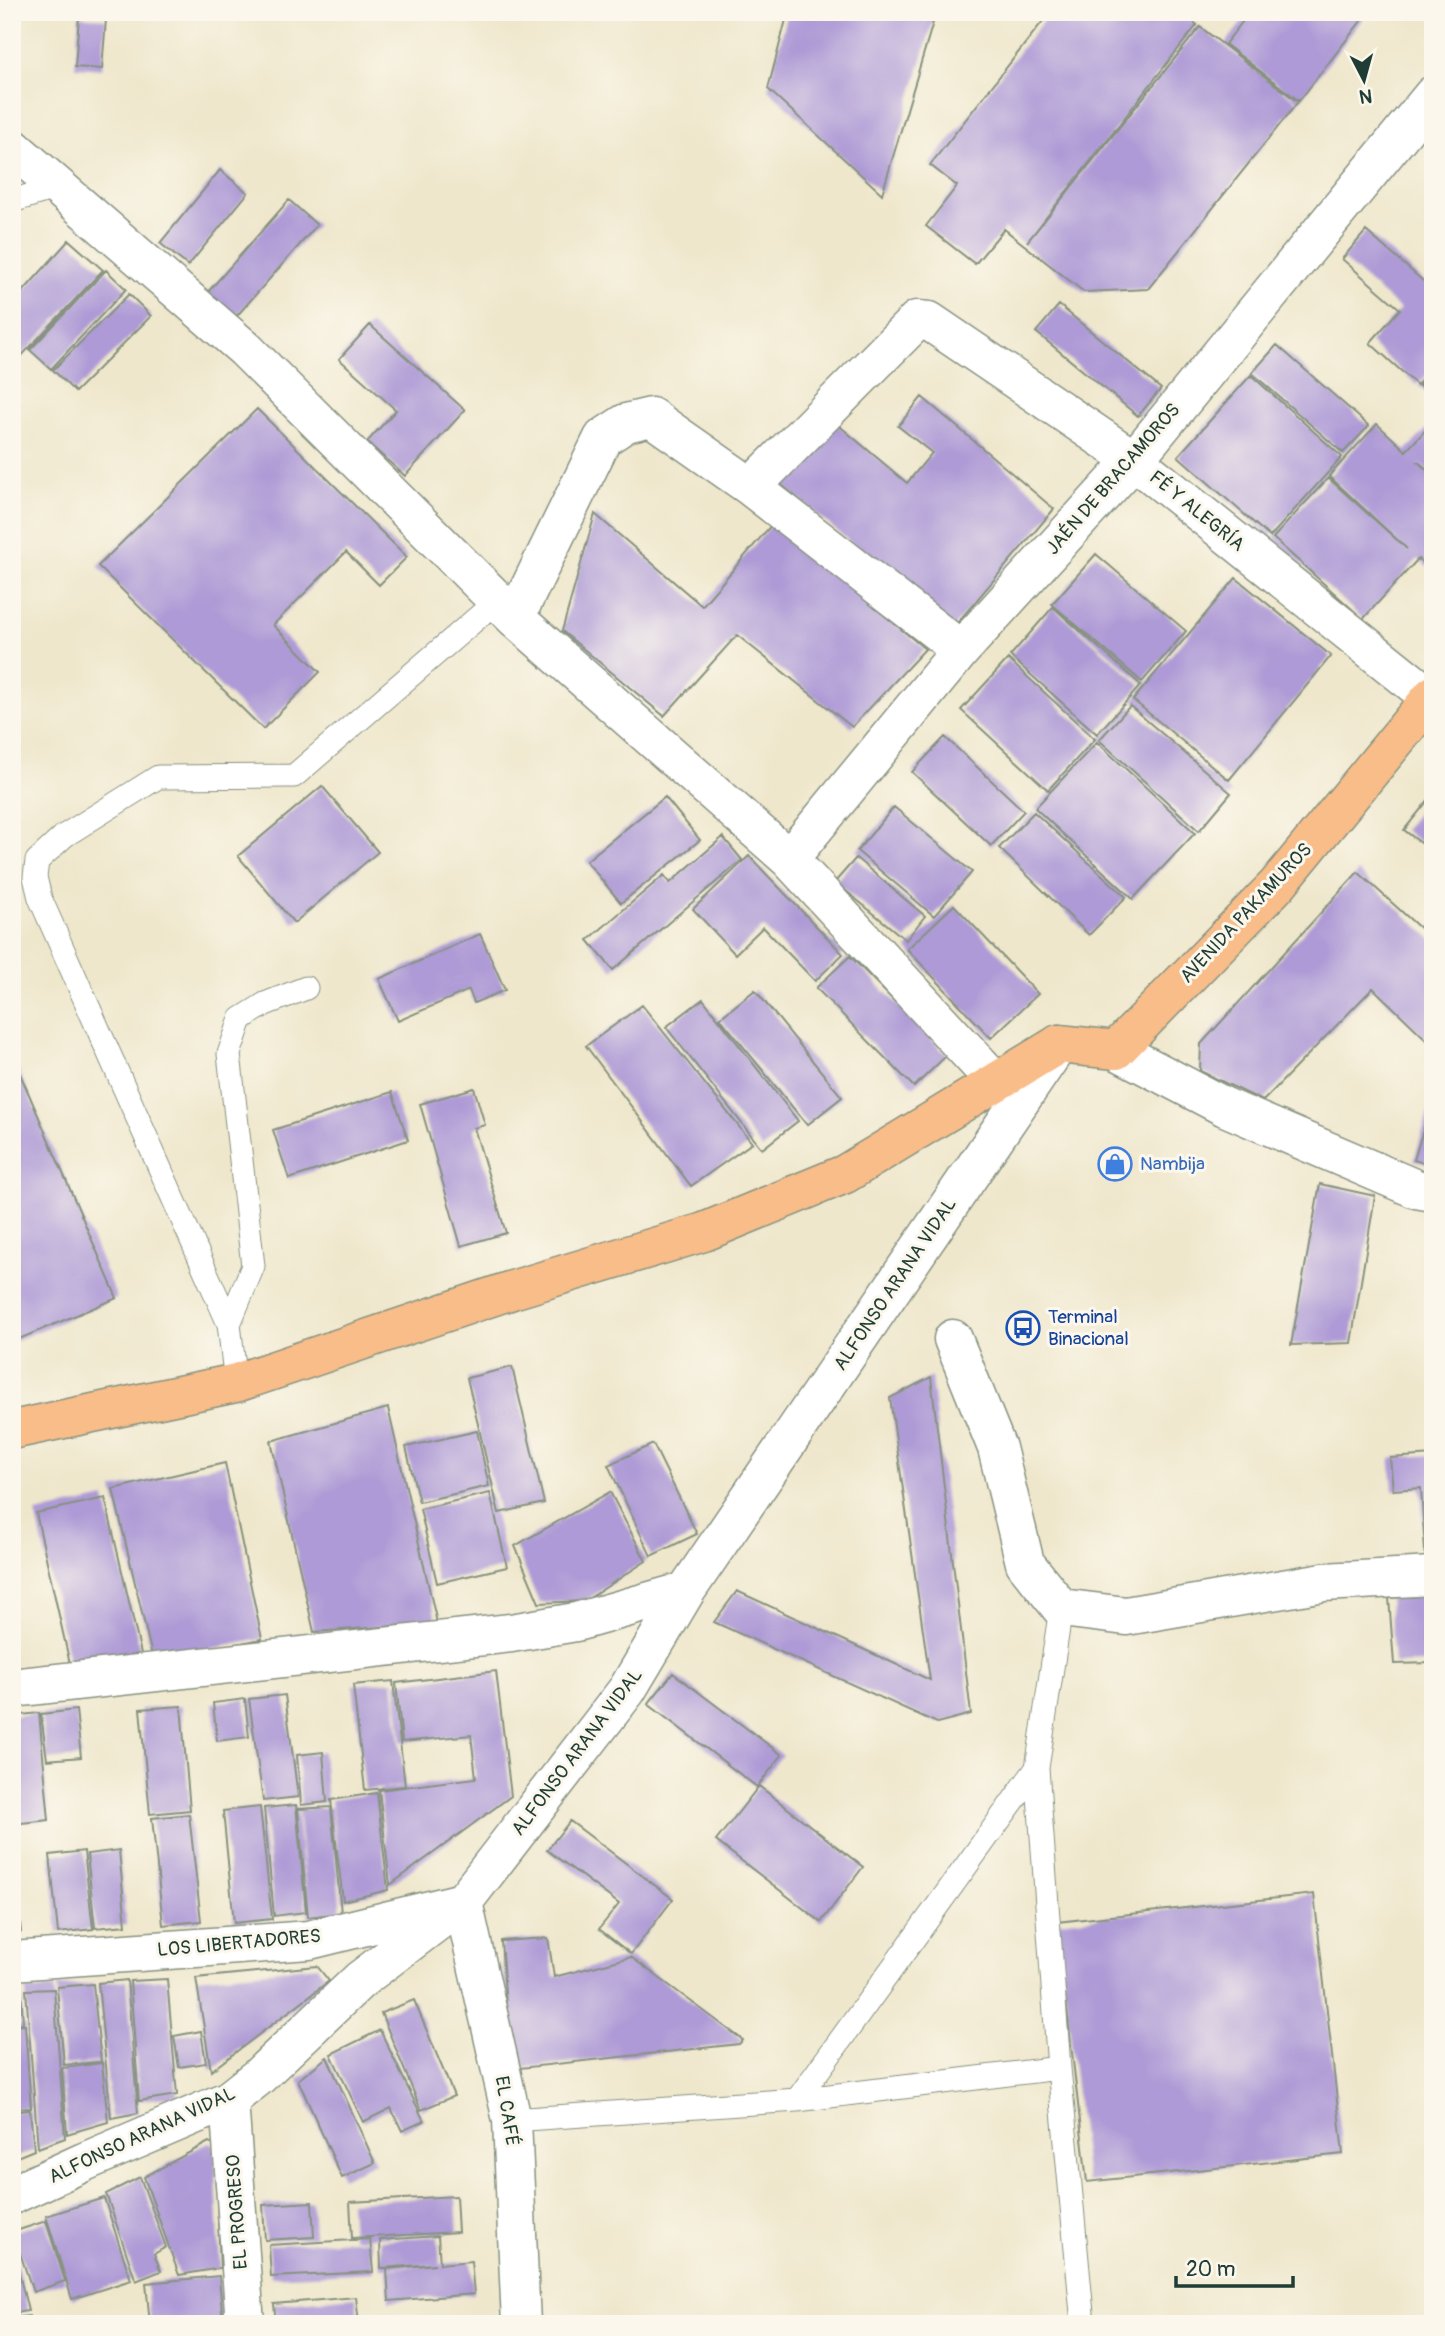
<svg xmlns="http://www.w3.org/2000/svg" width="1445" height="2336" viewBox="0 0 1445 2336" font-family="Pangolin,sans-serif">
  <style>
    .building { fill: #ad9ad6 }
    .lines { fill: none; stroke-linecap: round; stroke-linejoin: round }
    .lane-casing { stroke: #879280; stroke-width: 25 }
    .street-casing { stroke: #879280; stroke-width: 41 }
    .highway-casing { stroke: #879280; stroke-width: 41 }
    .lane { stroke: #fff; stroke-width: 23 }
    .street { stroke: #fff; stroke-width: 38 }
    .highway { stroke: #f8bd88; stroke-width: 38 }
    .labels { text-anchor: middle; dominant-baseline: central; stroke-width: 6; stroke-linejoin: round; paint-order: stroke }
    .street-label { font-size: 19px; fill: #1f3d34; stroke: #fbf7ec }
    .shop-label { font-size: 19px; fill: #366cbe; stroke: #fbf7ec; text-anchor: start }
    .transit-label { font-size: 19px; fill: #164399; stroke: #fbf7ec; text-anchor: start }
  </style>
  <rect width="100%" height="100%" fill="#fbf7ec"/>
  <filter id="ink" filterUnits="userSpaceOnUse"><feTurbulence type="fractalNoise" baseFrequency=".0143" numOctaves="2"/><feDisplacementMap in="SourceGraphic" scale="14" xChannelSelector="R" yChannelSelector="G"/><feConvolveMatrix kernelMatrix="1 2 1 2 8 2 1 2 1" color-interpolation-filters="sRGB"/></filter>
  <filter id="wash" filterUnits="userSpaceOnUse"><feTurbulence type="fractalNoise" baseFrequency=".00686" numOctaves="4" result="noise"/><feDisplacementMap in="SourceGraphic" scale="28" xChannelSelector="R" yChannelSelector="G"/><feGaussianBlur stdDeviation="1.57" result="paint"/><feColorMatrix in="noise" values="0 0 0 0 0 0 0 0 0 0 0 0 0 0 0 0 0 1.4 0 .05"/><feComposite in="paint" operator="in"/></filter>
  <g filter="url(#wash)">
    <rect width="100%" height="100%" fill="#efe7cc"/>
    <g id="blocks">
      <path class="building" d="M788,12H936L882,194L768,89Z
        M1050,12H1181L1197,25L1027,242L1200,27L1298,102L1148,289L1084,292L1004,229L975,264L926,226L957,186L930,165Z
        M1250,12H1368L1299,101L1225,44Z
        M79,16L106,19L102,69L75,67Z
        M220,170L248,193L188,266L160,243Z
        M289,200L317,225L235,318L207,293Z
        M1366,231L1431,288L1433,285V369L1417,385L1370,343L1400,309L1342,259Z
        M69,240L103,270L12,366V304Z
        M106,270L126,289L51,369L30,350Z
        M129,294L151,316L75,392L53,370Z
        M1059,305L1161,389L1138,416L1036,332Z
        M370,325L465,410L405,476L367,442L396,410L339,359Z
        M1277,345L1369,426L1343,453L1252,373Z
        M1433,371V398L1419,386Z
        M1251,375L1342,457L1270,537L1178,456Z
        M922,397L1054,509L953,628L777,481L830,418L907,483L932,453L898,426Z
        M257,409L407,557L379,585L346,552L273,625L320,672L263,729L98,566Z
        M1433,422V474L1417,461L1433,476V561L1427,567L1418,559L1363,619L1273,538L1328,478L1407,549L1329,476L1377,424L1406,451Z
        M595,514L702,606L773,523L925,649L852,727L737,635L664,716L562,631Z
        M1096,554L1186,631L1142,682L1052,604Z
        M1236,578L1331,656L1229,780L1133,700Z
        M1053,607L1141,685L1097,734L1010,656Z
        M1008,659L1095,739L1048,790L961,710Z
        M1130,706L1231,793L1199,831L1099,740Z
        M945,737L1024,811L991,846L912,772Z
        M1097,742L1195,833L1133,899L1035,808Z
        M322,786L378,852L294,923L238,856Z
        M1433,794V852L1404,830Z
        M665,797L700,840L621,903L586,861Z
        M894,807L972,872L934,916L857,851Z
        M1034,812L1126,897L1089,935L999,848Z
        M723,837L742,860L613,970L588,940L664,875L670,883Z
        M749,856L843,954L815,981L763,927L735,954L693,909Z
        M856,858L925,916L906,940L835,882Z
        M1358,872L1433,940V1046L1373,988L1263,1101L1200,1071L1201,1044Z
        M954,905L1038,994L991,1038L907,949Z
        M480,934L505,990L474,1003L469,990L398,1021L379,979Z
        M850,956L947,1055L914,1087L816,988Z
        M755,990L842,1097L807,1125L720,1018Z
        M703,999L798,1121L762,1149L666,1027Z
        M642,1005L752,1143L691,1186L586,1046Z
        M18,1069L117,1298L12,1342V1071Z
        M474,1088L485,1125L474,1128L506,1233L461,1246L420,1104Z
        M392,1092L408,1140L289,1179L273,1130Z
        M1433,1097V1166L1414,1160Z
        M1320,1184L1375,1196L1351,1343L1291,1345Z
        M512,1367L544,1503L499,1513L467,1378Z
        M931,1377L971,1714L937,1723L714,1622L737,1591L930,1680L890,1398Z
        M388,1408L437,1623L314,1632L271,1441Z
        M477,1431L489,1486L419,1502L406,1447Z
        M653,1444L697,1534L651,1556L608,1465Z
        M1433,1455V1568H1426L1421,1488L1393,1490L1390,1458Z
        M225,1463L262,1639L153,1660L113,1489Z
        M610,1492L646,1561L585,1601L539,1603L515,1546Z
        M490,1493L507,1567L437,1583L420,1509Z
        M105,1498L142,1658L72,1673L36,1513Z
        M1433,1595V1663L1394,1664L1389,1598Z
        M496,1671L511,1796L390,1885L379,1790L476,1778L471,1735L402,1742L396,1683Z
        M673,1673L782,1755L757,1787L648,1704Z
        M393,1681L405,1786L365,1790L353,1685Z
        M285,1695L298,1797L263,1801L249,1699Z
        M245,1699L249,1737L217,1741L213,1703Z
        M181,1706L190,1810L150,1814L140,1709Z
        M76,1710L81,1757L47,1760L41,1714Z
        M39,1713L49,1820L12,1824V1716Z
        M323,1752L327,1802L301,1805L297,1755Z
        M759,1786L863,1867L821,1922L716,1841Z
        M377,1793L388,1890L343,1901L331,1800Z
        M296,1805L306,1912L274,1916L264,1808Z
        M260,1807L272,1919L234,1923L223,1811Z
        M331,1807L341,1913L308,1917L298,1809Z
        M189,1814L201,1921L163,1925L152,1818Z
        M570,1821L673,1899L631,1954L599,1929L619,1904L547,1850Z
        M119,1850L126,1925L95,1928L87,1854Z
        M84,1851L93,1929L58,1933L50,1855Z
        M12,1866H14L21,1932L12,1933Z
        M1314,1894L1343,2154L1087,2182L1057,1922Z
        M548,1938L554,1977L631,1957L743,2040L739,2044L511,2069L501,1941Z
        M317,1966L329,1981L211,2071L196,1978Z
        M167,1979L177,2095L139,2101L130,1981Z
        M127,1980L138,2113L111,2118L98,1983Z
        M93,1984L101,2062L64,2065L57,1987Z
        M54,1989L65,2138L38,2148L26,1990Z
        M21,1990L23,2023L12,2024V1991Z
        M414,2000L454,2096L421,2110L381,2013Z
        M25,2025L31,2108L12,2109V2026Z
        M380,2030L424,2121L402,2131L391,2108L363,2122L331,2054Z
        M201,2031L206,2063L179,2067L174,2036Z
        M327,2057L375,2163L342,2178L298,2080Z
        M102,2063L108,2122L67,2134L62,2068Z
        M30,2110L34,2150L12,2159V2112Z
        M209,2142L215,2146L220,2268L179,2275L144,2177Z
        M140,2177L166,2247L154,2254L161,2271L136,2281L106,2194Z
        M456,2196L458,2232L352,2238L350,2202Z
        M104,2198L131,2280L72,2299L46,2216Z
        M312,2202L314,2237L265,2240L263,2205Z
        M46,2221L65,2281L33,2292L13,2232Z
        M438,2236L440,2264L471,2261L474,2294L389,2301L387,2269L435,2264L381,2268L380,2240Z
        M370,2239L373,2272L271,2277L269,2245Z
        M12,2244L28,2311L12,2313Z
        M219,2276L223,2324H150L146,2283Z
        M356,2297L359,2324H276L274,2304Z
        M29,2316L30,2324H12V2318Z"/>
    </g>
  </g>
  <g filter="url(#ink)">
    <use href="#blocks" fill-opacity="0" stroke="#879280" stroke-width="2"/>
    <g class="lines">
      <defs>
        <path id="lane" d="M12,201L58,187
          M229,1324L253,1266L229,1054L241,1019L265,1004L306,988
          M236,1383L229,1324L40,898L35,877L37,861L64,836L158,777L294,776L498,600
          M1061,1608L1037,1768L1059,2068L1083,2324
          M797,2100L1037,1768
          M512,2120L797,2100L1059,2068"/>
        <path id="street" d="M12,147L245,349L515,618L789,859L996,1082
          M751,487L917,320L929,321L1134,460L1431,698
          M515,618L603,438L626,423L651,417L751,487L961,650
          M789,859L961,650L1134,460L1433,95
          M1116,1050L1225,1107L1416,1189L1433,1192
          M953,1339L997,1448L1025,1563L1061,1608L1126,1616L1324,1582L1433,1576
          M12,1688L511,1633L576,1622L686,1591
          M12,1961L309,1940L463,1902L512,2120L521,2324
          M229,2100L245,2324
          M12,2195L84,2162L229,2100L258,2077L360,1980L463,1902L627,1690L686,1591L1059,1044"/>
        <path id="highway" d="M12,1430L236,1383L512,1290L704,1232L845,1174L1059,1044L1116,1050L1277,885L1433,695"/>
      </defs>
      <use href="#lane" class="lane-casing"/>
      <use href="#street" class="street-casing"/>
      <use href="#highway" class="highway-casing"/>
      <use href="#lane" class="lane"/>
      <use href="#street" class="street"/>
      <use href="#highway" class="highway"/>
    </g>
  </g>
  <defs>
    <symbol id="shop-ring" viewBox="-11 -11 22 22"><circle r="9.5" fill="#fbf7ec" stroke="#3f7fe0" stroke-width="1.5"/><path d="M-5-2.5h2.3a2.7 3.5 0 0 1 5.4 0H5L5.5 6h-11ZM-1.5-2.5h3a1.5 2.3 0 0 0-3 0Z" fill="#3f7fe0"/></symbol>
    <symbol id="bus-ring" viewBox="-11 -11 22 22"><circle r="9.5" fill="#fbf7ec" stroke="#1a4fb4" stroke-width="1.5"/><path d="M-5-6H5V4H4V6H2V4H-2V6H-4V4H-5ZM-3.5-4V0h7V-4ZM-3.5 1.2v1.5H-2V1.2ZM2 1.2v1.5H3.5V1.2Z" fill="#1a4fb4"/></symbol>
  </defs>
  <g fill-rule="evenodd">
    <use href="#shop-ring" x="1096" y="1145" width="38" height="38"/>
    <use href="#bus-ring" x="1004" y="1309" width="38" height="38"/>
  </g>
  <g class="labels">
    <g class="street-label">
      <text transform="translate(1113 479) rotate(-49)">JAÉN DE BRACAMOROS</text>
      <text transform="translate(1197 511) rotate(39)">FÉ Y ALEGRÍA</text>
      <text transform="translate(1246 913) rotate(-47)">AVENIDA PAKAMUROS</text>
      <text transform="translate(895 1284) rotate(-56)">ALFONSO ARANA VIDAL</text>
      <text transform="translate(577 1752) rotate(-53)">ALFONSO ARANA VIDAL</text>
      <text transform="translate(239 1943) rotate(-5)">LOS LIBERTADORES</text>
      <text transform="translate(507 2111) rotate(81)">EL CAFÉ</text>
      <text transform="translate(142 2135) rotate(-25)">ALFONSO ARANA VIDAL</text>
      <text transform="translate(237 2212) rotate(-94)">EL PROGRESO</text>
    </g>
    <g class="shop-label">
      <text x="1140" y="1164">Nambija</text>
    </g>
    <g class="transit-label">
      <text x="1048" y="1317">Terminal<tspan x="1048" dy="22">Binacional</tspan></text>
    </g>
  </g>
  <rect width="1445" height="2336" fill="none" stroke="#fbf7ec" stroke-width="42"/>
  <g transform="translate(1364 80) rotate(174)" stroke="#fbf7ec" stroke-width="5" paint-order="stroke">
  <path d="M0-5L12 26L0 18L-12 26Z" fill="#1f3d34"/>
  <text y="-10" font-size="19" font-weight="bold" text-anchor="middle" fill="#1f3d34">N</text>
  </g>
  <path d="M1176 2276v10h117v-10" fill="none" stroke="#1f3d34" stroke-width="3.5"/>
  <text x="1186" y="2276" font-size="21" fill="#1f3d34" stroke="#fbf7ec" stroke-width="5" paint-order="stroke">20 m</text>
</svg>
